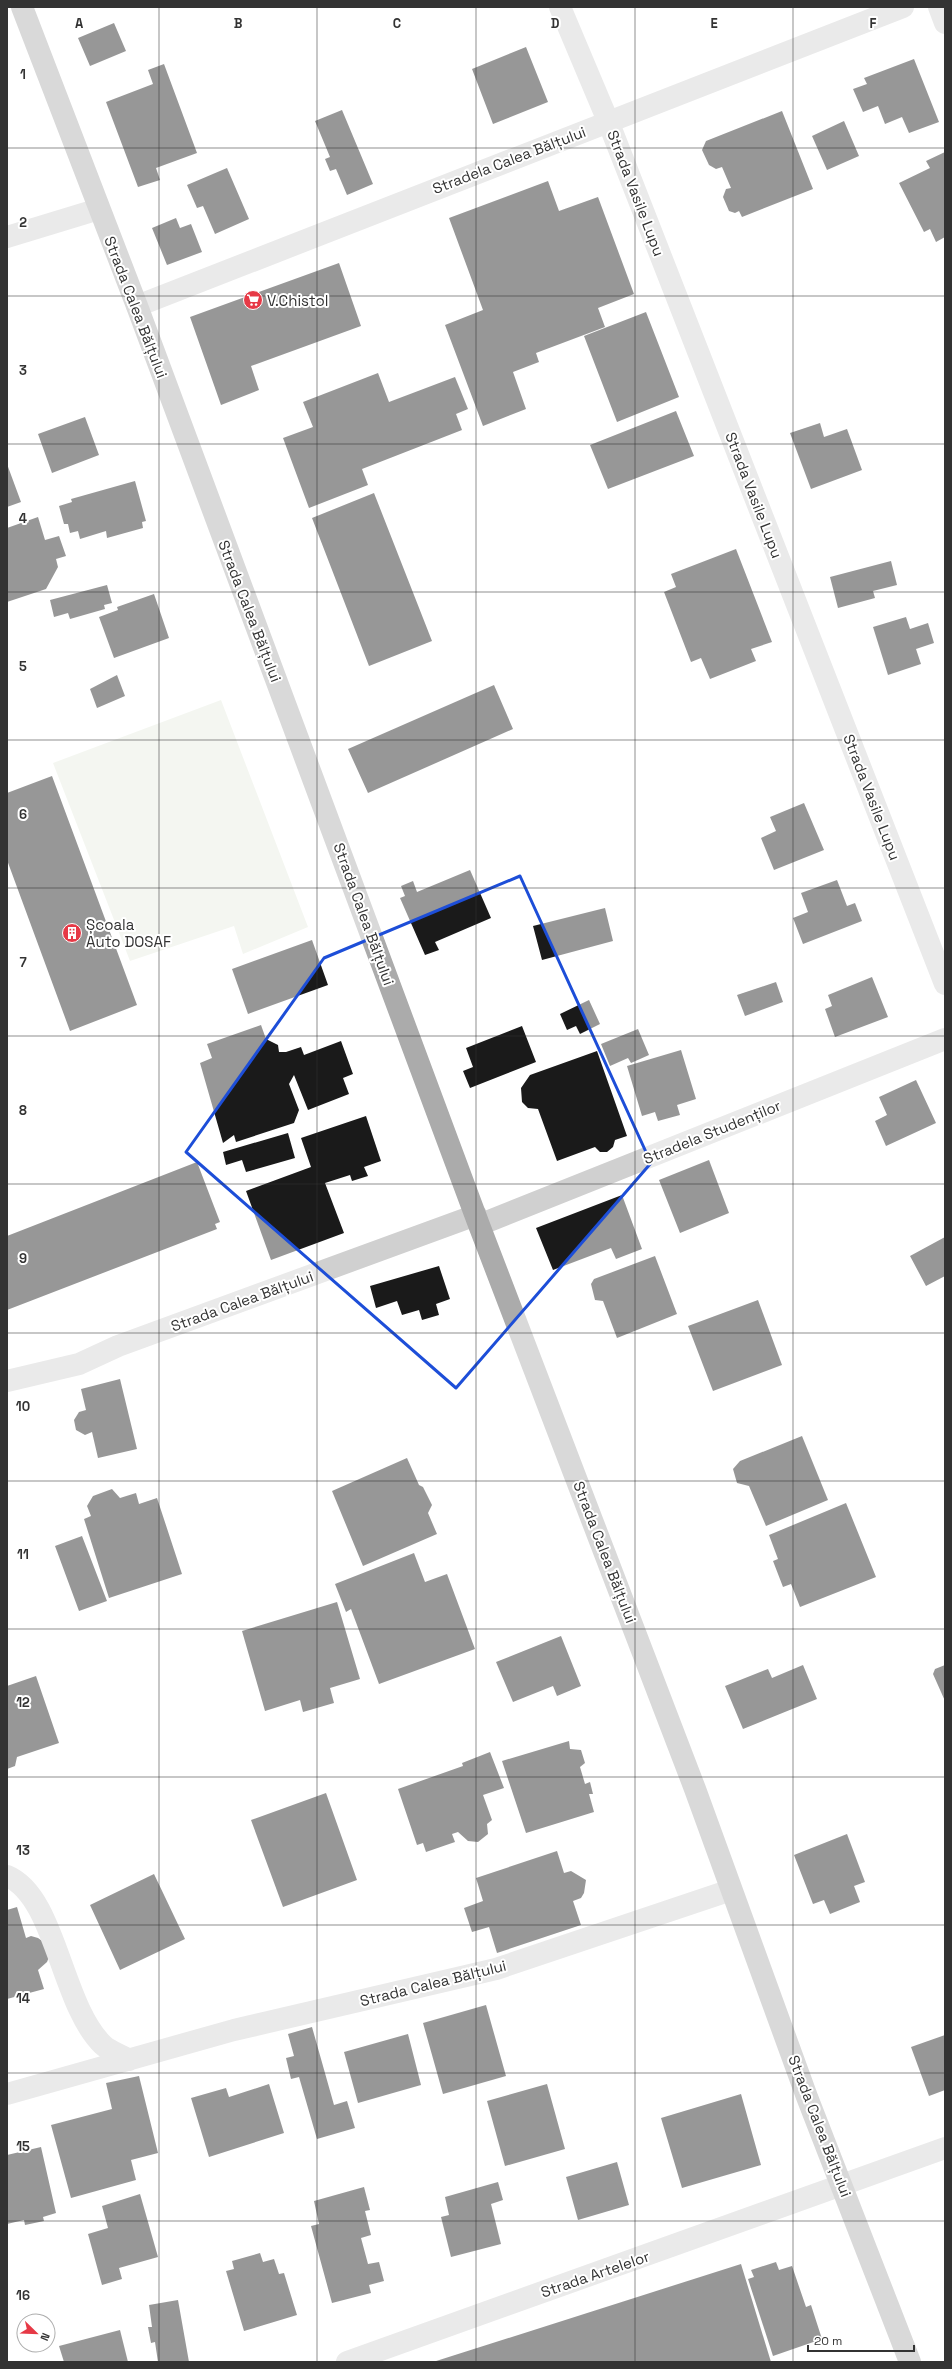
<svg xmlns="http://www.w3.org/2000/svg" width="952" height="2369" viewBox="0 0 952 2369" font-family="'Space Grotesk',sans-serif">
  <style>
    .green { fill: #e6ecdf }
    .building { fill: #1a1a1a }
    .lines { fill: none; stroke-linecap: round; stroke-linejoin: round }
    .minor { stroke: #d0d0d0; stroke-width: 22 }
    .major { stroke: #ababab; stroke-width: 22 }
    .marked { fill: none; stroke: #1d4ed8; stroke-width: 3; stroke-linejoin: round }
    .grid { fill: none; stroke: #333; stroke-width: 1; stroke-opacity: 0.55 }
    .labels { text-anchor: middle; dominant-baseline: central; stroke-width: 4; stroke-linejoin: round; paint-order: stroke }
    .street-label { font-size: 15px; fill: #333; stroke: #fff }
    .poi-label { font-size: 15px; fill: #333; stroke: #fff; text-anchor: start }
    .grid-label { font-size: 13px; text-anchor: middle; font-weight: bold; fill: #333; stroke: #fff; stroke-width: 4; stroke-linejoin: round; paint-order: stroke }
  </style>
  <rect width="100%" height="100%" fill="#fff"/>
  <path class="green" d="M221,700L308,927L243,954L234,926L130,961L53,763Z"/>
  <path class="building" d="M114,23L126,51L90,66L78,38Z
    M526,47L548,102L493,124L472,69Z
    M914,59L939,122L909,133L902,117L885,124L878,106L863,112L853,89L867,84L864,78Z
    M164,64L197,153L156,168L160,180L138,187L106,102L153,84L148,70Z
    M342,110L373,184L347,195L336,169L330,171L325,159L330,157L315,121Z
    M782,111L813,189L742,217L739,211L735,213L729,211L723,197L726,189L731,188L722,167L716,169L709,165L702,150L706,141Z
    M844,121L859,156L827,170L812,136Z
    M945,152V237L936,242L930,229L924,232L899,183L930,168L926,161Z
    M227,168L249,219L215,234L203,206L197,208L187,185Z
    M548,181L559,211L598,197L634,294L598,308L605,327L536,353L539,362L513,372L526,409L483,426L445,325L483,310L449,218Z
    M176,218L180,228L191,224L202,252L167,265L152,228Z
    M339,263L361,326L251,366L259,390L221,405L190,317Z
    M646,312L679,397L617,422L584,336Z
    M378,373L389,402L455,377L468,409L456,414L462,430L362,469L368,485L309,508L283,438L313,427L303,402Z
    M676,411L694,456L608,489L590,445Z
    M85,417L99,455L52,473L38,434Z
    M820,423L824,437L847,429L862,470L811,489L790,433Z
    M7,464L21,502L7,507Z
    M135,481L146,521L142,522L143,528L107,538L106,531L80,539L78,531L70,533L68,524H64L59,506L72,502L71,499Z
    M374,493L432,641L369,666L312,518Z
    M38,517L45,540L59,536L66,556L56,559L58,567L46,589L7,602V528Z
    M736,549L772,642L751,649L756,661L710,679L701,658L691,662L664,592L676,587L671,574Z
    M891,561L897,585L873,591L875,598L838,608L830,577Z
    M107,585L112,603L104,605L105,609L70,619L68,613L54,617L50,600Z
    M154,594L169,638L114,658L99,617L118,610L117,607Z
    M906,617L910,629L928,623L934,643L916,649L921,664L888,675L873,627Z
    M117,675L125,696L97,708L90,689Z
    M494,685L513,729L368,793L348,749Z
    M52,776L137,1005L70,1031L7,860V793Z
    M804,803L824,850L774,870L761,838L776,831L770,817Z
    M470,870L491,918L435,942L439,950L425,955L400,898L405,896L401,886L413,881L417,892Z
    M837,880L847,906L855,903L862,921L803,944L793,918L808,912L801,893Z
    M605,908L613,941L542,960L533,926Z
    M312,940L328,985L248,1014L232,969Z
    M872,977L888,1017L835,1037L825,1009L832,1006L828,995Z
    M776,982L783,1002L745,1016L737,995Z
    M589,1000L600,1024L580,1034L576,1026L567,1030L560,1014Z
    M261,1025L266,1039L278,1045L279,1052H286L301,1047L304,1055L341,1041L353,1074L343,1078L349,1094L308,1110L294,1075L289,1084L299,1110L294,1123L236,1142L234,1135L223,1143L200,1063L212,1058L207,1044Z
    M522,1026L536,1062L470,1088L463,1071L473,1067L466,1048Z
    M638,1029L649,1055L631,1063L628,1058L610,1066L601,1044Z
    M681,1050L696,1099L677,1105L680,1115L658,1121L655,1112L642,1116L627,1066Z
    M597,1051L627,1136L615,1140L613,1147L607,1152H600L595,1147L557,1161L538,1109L528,1108L522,1102L521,1088L530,1075Z
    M916,1080L936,1123L886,1146L875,1121L887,1115L879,1097Z
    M366,1116L381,1161L364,1167L368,1176L352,1181L350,1175L325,1183L344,1233L271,1260L246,1191L311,1167L301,1138Z
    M288,1133L295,1158L246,1172L242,1160L226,1165L223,1152Z
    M709,1160L729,1213L680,1233L659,1180Z
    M197,1162L220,1222L215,1224L217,1229L7,1310V1236Z
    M622,1195L642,1249L616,1259L611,1248L553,1270L536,1228Z
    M945,1237V1276L926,1286L910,1256Z
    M655,1256L677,1314L617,1338L603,1301L595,1300L591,1284L594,1279Z
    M439,1266L450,1299L436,1304L439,1315L422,1320L419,1310L402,1315L397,1301L376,1308L370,1286Z
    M758,1300L782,1365L713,1391L688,1326Z
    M120,1379L137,1449L98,1458L92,1432L85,1435L76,1430L74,1420L79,1412L86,1410L81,1389Z
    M802,1436L828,1500L766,1526L749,1486L737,1483L733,1469L740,1461Z
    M407,1458L419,1485L423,1487L432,1505L428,1513L437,1534L363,1566L332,1491Z
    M112,1489L120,1498L136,1493L139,1504L157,1498L182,1574L109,1598L84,1519L91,1516L87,1506L93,1496Z
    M846,1503L876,1577L800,1607L791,1584L783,1587L773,1561L778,1559L769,1535Z
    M82,1536L107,1601L79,1611L55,1546Z
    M414,1553L425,1582L447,1574L475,1649L379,1684L351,1609L346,1612L335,1584Z
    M337,1602L360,1679L330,1688L334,1703L303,1712L300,1700L265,1711L242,1631Z
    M561,1636L581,1686L557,1696L553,1686L513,1702L496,1662Z
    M803,1665L817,1699L743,1729L725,1686L768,1669L772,1678Z
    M945,1665V1701L933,1674L935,1669Z
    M36,1676L59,1743L17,1757L15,1766L7,1769V1686Z
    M569,1741L570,1749L581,1750L585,1763L580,1767L585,1784L590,1782L593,1794H589L594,1812L526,1833L502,1761Z
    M490,1752L504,1788L483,1795L492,1820L487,1824L488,1834L478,1842L468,1841L458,1832L452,1834L455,1842L426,1852L423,1843L417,1845L398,1789L463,1766L462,1763Z
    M326,1793L357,1880L283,1907L251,1820Z
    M847,1834L865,1882L854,1886L860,1902L830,1914L824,1900L813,1904L794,1855Z
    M557,1851L564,1873L571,1871L586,1880L584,1893L581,1898L573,1901L581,1925L497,1953L489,1927L472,1932L464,1908L483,1901L476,1878Z
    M154,1874L185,1939L120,1970L90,1905Z
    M17,1907L26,1938L31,1936L38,1938L45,1943L49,1957L47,1962L38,1970L44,1989L7,1999V1910Z
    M486,2005L506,2076L443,2094L423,2023Z
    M312,2027L334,2105L347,2101L355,2128L317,2139L299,2077L291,2079L286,2058L294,2056L288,2034Z
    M408,2034L421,2085L358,2103L344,2052Z
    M945,2035V2090L929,2096L911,2047Z
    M139,2076L158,2153L131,2160L136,2180L71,2198L51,2125L112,2109L106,2083Z
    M269,2084L284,2133L209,2157L191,2098L226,2088L229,2097Z
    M547,2084L565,2149L505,2166L487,2101Z
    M741,2094L761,2165L682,2188L661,2118Z
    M41,2147L56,2213L43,2217L44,2221L25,2225L24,2220L7,2224V2155Z
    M617,2162L629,2205L578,2220L566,2177Z
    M498,2182L503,2200L491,2204L501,2244L451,2257L441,2217L449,2215L445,2197Z
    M364,2187L370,2210L365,2211L371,2235L361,2238L368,2264L379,2262L384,2281L369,2285L371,2293L332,2303L311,2226L319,2224L314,2201Z
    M140,2194L158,2257L119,2268L122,2279L102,2285L88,2234L108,2228L102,2206Z
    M260,2253L263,2262L274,2259L279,2274L284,2273L297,2315L244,2331L226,2271L234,2269L232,2261Z
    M776,2262L779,2270L792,2266L806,2307L811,2305L822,2339L773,2356L748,2279L754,2277L751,2270Z
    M741,2264L771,2362H433Z
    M178,2300L189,2362H158L155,2342L151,2343L148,2327H152L149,2305Z
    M120,2330L128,2362H64L59,2346Z"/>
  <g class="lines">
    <path class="minor" d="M560,7L608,121L945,984
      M939,7L945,23
      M7,237L99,209
      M137,306L903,7
      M479,1225L945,1039
      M7,1381L79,1364L118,1346L476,1215
      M7,1876C56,1896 61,2005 103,2045C109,2051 121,2055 129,2060
      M7,2094L234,2030L496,1969L731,1890
      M347,2362L945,2148"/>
    <path class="major" d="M22,7L137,306L479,1225L695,1789L807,2097L910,2362"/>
  </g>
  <path d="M0 0H952V2369H0ZM520,876L651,1163L456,1388L186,1152L324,958Z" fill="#fff" fill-opacity=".55" fill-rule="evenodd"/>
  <path class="marked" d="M520,876L651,1163L456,1388L186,1152L324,958Z"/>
  <path class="grid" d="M159,7V2362M317,7V2362M476,7V2362M635,7V2362M793,7V2362M7,148H945M7,296H945M7,444H945M7,592H945M7,740H945M7,888H945M7,1036H945M7,1184H945M7,1333H945M7,1481H945M7,1629H945M7,1777H945M7,1925H945M7,2073H945M7,2221H945"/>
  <defs>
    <symbol id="supermarket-disc" viewBox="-11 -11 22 22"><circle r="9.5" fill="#e63946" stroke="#fff"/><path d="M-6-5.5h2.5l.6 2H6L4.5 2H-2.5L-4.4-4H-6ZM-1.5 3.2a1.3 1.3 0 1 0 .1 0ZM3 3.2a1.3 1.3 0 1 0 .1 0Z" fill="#fff"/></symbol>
    <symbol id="building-disc" viewBox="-11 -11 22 22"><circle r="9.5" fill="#e63946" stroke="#fff"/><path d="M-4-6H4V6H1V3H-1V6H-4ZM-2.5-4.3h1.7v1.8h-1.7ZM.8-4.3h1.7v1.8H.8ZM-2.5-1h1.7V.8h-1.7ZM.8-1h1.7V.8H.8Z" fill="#fff"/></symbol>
  </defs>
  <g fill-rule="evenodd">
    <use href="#supermarket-disc" x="242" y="289" width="22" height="22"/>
    <use href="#building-disc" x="61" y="922" width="22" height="22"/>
  </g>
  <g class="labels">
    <g class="street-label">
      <text transform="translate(509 160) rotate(-21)">Stradela Calea Bălțului</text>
      <text transform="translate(636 193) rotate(69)">Strada Vasile Lupu</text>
      <text transform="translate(136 307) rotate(69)">Strada Calea Bălțului</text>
      <text transform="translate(754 495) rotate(69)">Strada Vasile Lupu</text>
      <text transform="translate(250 611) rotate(69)">Strada Calea Bălțului</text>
      <text transform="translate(872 797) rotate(69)">Strada Vasile Lupu</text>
      <text transform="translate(364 914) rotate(70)">Strada Calea Bălțului</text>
      <text transform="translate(712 1132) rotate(-22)">Stradela Studenților</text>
      <text transform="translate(242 1301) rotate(-20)">Strada Calea Bălțului</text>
      <text transform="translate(605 1552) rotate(69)">Strada Calea Bălțului</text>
      <text transform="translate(433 1983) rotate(-14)">Strada Calea Bălțului</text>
      <text transform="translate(820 2126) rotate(69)">Strada Calea Bălțului</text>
      <text transform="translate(595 2274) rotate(-19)">Strada Artelelor</text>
    </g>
    <g class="poi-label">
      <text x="267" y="300">V.Chistol</text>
      <text x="86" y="924">Școala<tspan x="86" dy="17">Auto DOSAF</tspan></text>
    </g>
  </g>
  <g class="grid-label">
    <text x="79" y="28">A</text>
    <text x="238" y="28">B</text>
    <text x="397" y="28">C</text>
    <text x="555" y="28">D</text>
    <text x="714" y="28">E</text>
    <text x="873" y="28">F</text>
    <text x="23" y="79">1</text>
    <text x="23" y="227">2</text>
    <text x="23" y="375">3</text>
    <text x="23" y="523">4</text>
    <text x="23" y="671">5</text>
    <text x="23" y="819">6</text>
    <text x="23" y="967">7</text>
    <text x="23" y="1115">8</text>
    <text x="23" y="1263">9</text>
    <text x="23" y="1411">10</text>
    <text x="23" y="1559">11</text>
    <text x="23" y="1707">12</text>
    <text x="23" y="1855">13</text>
    <text x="23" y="2003">14</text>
    <text x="23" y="2151">15</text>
    <text x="23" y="2300">16</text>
  </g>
  <rect width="952" height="2369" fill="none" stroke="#333333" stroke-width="16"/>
  <g transform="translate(36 2333) rotate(113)"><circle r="19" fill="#ffffff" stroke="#adadad"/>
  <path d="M0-3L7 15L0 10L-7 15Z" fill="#e63946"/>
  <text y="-6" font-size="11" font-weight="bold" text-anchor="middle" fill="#333333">N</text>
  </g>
  <path d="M808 2345v6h106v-6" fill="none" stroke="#333333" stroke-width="2"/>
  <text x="814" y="2345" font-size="12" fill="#333333" stroke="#ffffff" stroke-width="3" paint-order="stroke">20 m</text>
</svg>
